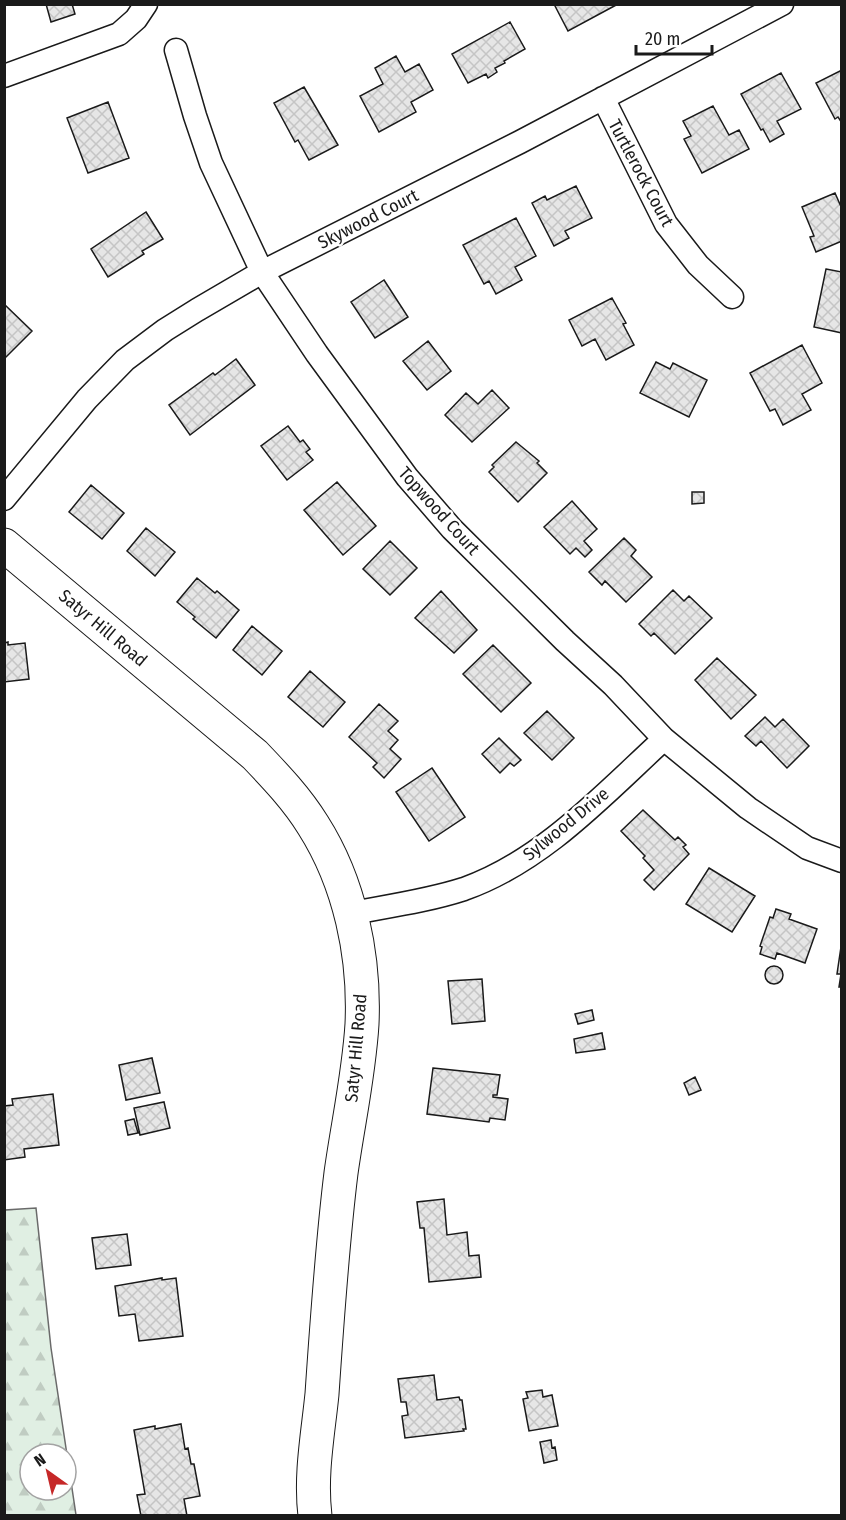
<svg xmlns="http://www.w3.org/2000/svg" width="846" height="1520" viewBox="0 0 846 1520" font-family="'Fira Sans Condensed',sans-serif">
  <style>
    .forest { fill: url(#forest-firs); stroke: #6a6a6a; stroke-width: 1.5; fill-rule: evenodd }
    .building { fill: url(#building-cross-hatch); stroke: #1a1a1a; stroke-width: 1.5 }
    .lines { fill: none; stroke-linecap: round; stroke-linejoin: round }
    .street-casing { stroke: #1a1a1a; stroke-width: 25 }
    .secondary-casing { stroke: #1a1a1a; stroke-width: 35 }
    .street { stroke: #fff; stroke-width: 22 }
    .secondary { stroke: #fff; stroke-width: 33 }
    .labels { text-anchor: middle; dominant-baseline: central; stroke-width: 4.5; stroke-linejoin: round; paint-order: stroke }
    .street-label { font-size: 18px; fill: #1a1a1a; stroke: #fff }
  </style>
  <defs>
    <pattern id="forest-firs" width="22" height="20" patternUnits="userSpaceOnUse" patternTransform="scale(1.5)"><rect width="22" height="20" fill="#e0efe3"/><path d="M5 1l3.5 6h-7zM16 11l3.5 6h-7z" fill="#c0ccc2"/></pattern>
    <pattern id="building-cross-hatch" width="8" height="8" patternUnits="userSpaceOnUse" patternTransform="scale(1.5)"><rect width="8" height="8" fill="#e6e6e6"/><path d="M0 0l8 8M0 8l8-8" fill="none" stroke="#c5c5c5"/></pattern>
  </defs>
  <rect width="100%" height="100%" fill="#fff"/>
  <path class="forest" d="M36,1208L51,1348L76,1515H5V1210ZM30,1454H66V1490H30Z"/>
  <path class="building" d="M46,4H72L75,14L51,22Z
    M554,4H618L568,31Z
    M510,22L525,49L504,61L505,63L495,68L497,72L488,78L486,74L468,83L452,54Z
    M396,56L405,72L419,64L433,90L411,102L416,112L379,132L360,96L383,84L375,68Z
    M842,70V123L838,117L835,119L816,83Z
    M781,73L801,109L777,121L784,134L770,142L763,129L761,130L741,94Z
    M304,87L338,145L309,160L298,140L295,142L274,103Z
    M108,102L129,158L88,173L67,118Z
    M713,106L729,135L739,130L749,149L702,173L684,139L691,136L683,121Z
    M576,186L592,218L565,231L569,238L554,246L532,203L545,196L547,200Z
    M835,193L842,209V241L816,252L810,237L814,236L802,207Z
    M146,212L163,239L142,251L144,254L108,277L91,249Z
    M516,218L536,256L515,267L522,280L496,294L489,281L484,284L463,245Z
    M826,269L842,272V333L814,327Z
    M384,280L408,317L375,338L351,302Z
    M612,298L626,323L623,324L634,345L606,360L595,339L582,346L569,320Z
    M4,304L32,331L4,359Z
    M428,341L451,371L427,390L403,361Z
    M802,345L822,383L802,394L811,410L783,425L775,409L770,411L750,373Z
    M236,359L255,385L190,435L169,405L213,373L215,375Z
    M656,362L670,369L673,363L707,380L689,417L640,393Z
    M492,390L509,408L472,442L445,415L466,393L478,404Z
    M288,426L300,442L303,440L310,449L306,452L313,460L287,480L261,446Z
    M516,442L539,461L537,463L547,473L518,502L489,472L494,467L492,465Z
    M337,482L376,526L343,555L304,510Z
    M91,485L124,513L102,539L69,512Z
    M692,492H704V503L692,504Z
    M572,501L597,529L584,541L592,550L585,557L576,548L570,554L544,527Z
    M146,528L175,552L155,576L127,551Z
    M624,538L636,550L631,556L652,577L626,602L605,581L602,585L589,572Z
    M390,541L417,568L390,595L363,569Z
    M197,578L215,593L217,591L239,610L216,638L193,619L195,617L177,602Z
    M673,590L684,601L689,596L712,618L675,654L654,633L651,636L639,624Z
    M441,591L477,630L454,653L415,618Z
    M252,626L282,651L262,675L233,650Z
    M8,642V645L25,643L29,679L4,682V643Z
    M493,645L531,683L501,712L463,674Z
    M717,658L756,695L731,719L695,680Z
    M310,671L345,702L323,727L288,697Z
    M379,704L398,721L388,731L398,740L390,749L401,759L384,778L373,767L377,763L349,737Z
    M547,711L574,738L552,760L524,733Z
    M765,717L775,727L783,719L809,746L787,768L761,741L756,746L745,736Z
    M499,738L521,760L514,766L510,763L500,773L482,754Z
    M432,768L465,817L429,841L396,792Z
    M643,810L675,840L678,837L686,845L683,847L689,854L654,890L644,880L654,870L643,858L645,856L621,831Z
    M709,868L755,896L732,932L686,904Z
    M776,909L791,914L789,919L817,929L805,963L777,953L775,959L760,954L762,947L760,946L770,917L773,918Z
    M842,940V987H839L841,974H837Z
    M765 975a9 9 0 1 1 18 0a9 9 0 1 1-18 0Z
    M482,979L485,1021L452,1024L448,981Z
    M592,1010L594,1020L578,1024L575,1014Z
    M602,1033L605,1049L576,1053L574,1039Z
    M152,1058L160,1093L126,1100L119,1065Z
    M433,1068L500,1075L497,1095H493V1097L508,1099L505,1120L490,1118L489,1122L427,1114Z
    M695,1077L701,1090L689,1095L684,1083Z
    M53,1094L59,1145L24,1149L25,1157L4,1160V1106L13,1105L12,1099Z
    M164,1102L170,1128L140,1135L134,1108Z
    M134,1119L138,1133L128,1135L125,1121Z
    M444,1199L447,1235L467,1232L469,1256L479,1255L481,1277L429,1282L424,1228H420L417,1202Z
    M127,1234L131,1265L96,1269L92,1238Z
    M162,1278V1280L176,1278L183,1336L139,1341L135,1314L119,1316L115,1286Z
    M434,1375L437,1400L459,1397L460,1400H462L466,1429H463L464,1431L405,1438L402,1416L408,1415L406,1402H401L398,1379Z
    M542,1390L543,1397L552,1395L558,1426L529,1431L523,1399L528,1398L526,1392Z
    M181,1424L185,1449L188,1448L191,1464H194L200,1496L184,1499L187,1516H141L137,1495L145,1494L134,1430L155,1426V1429Z
    M551,1440L552,1448L555,1447L557,1460L544,1463L540,1442Z"/>
  <g class="lines">
    <defs>
      <path id="street" d="M176,50L195,116L211,163L262,272L317,354L407,477L452,529L565,641L613,685L664,739L748,808L807,848L842,861
        M4,76L119,34L136,19L146,4
        M603,98L666,224L698,265L732,297
        M4,499L87,399L125,360L165,330L197,310L262,272L520,142L782,4
        M352,913C389,906 427,901 464,889C543,861 603,795 664,739"/>
      <path id="secondary" d="M4,545L255,755C276,777 297,799 313,825C350,883 365,956 362,1024C359,1074 348,1123 341,1173C332,1246 327,1320 322,1394C318,1434 310,1475 315,1516"/>
    </defs>
    <use href="#street" class="street-casing"/>
    <use href="#secondary" class="secondary-casing"/>
    <use href="#street" class="street"/>
    <use href="#secondary" class="secondary"/>
  </g>
  <g class="labels">
    <g class="street-label">
      <text transform="translate(641 173) rotate(62)">Turtlerock Court</text>
      <text transform="translate(368 219) rotate(-27)">Skywood Court</text>
      <text transform="translate(439 511) rotate(48)">Topwood Court</text>
      <text transform="translate(103 628) rotate(40)">Satyr Hill Road</text>
      <text transform="translate(566 824) rotate(-39)">Sylwood Drive</text>
      <text transform="translate(356 1048) rotate(-85)">Satyr Hill Road</text>
    </g>
  </g>
  <rect width="846" height="1520" fill="none" stroke="#1a1a1a" stroke-width="12"/>
  <g transform="translate(48 1472) rotate(326)"><circle r="28" fill="#ffffff" stroke="#a3a3a3" stroke-width="1.5"/>
  <path d="M0-4.5L10 22L0 15L-10 22Z" fill="#c62828"/>
  <text y="-9" font-size="16" font-weight="bold" text-anchor="middle" fill="#1a1a1a">N</text>
  </g>
  <path d="M636 45v9h76v-9" fill="none" stroke="#1a1a1a" stroke-width="3"/>
  <text x="645" y="45" font-size="18" fill="#1a1a1a" stroke="#ffffff" stroke-width="4.5" paint-order="stroke">20 m</text>
</svg>
